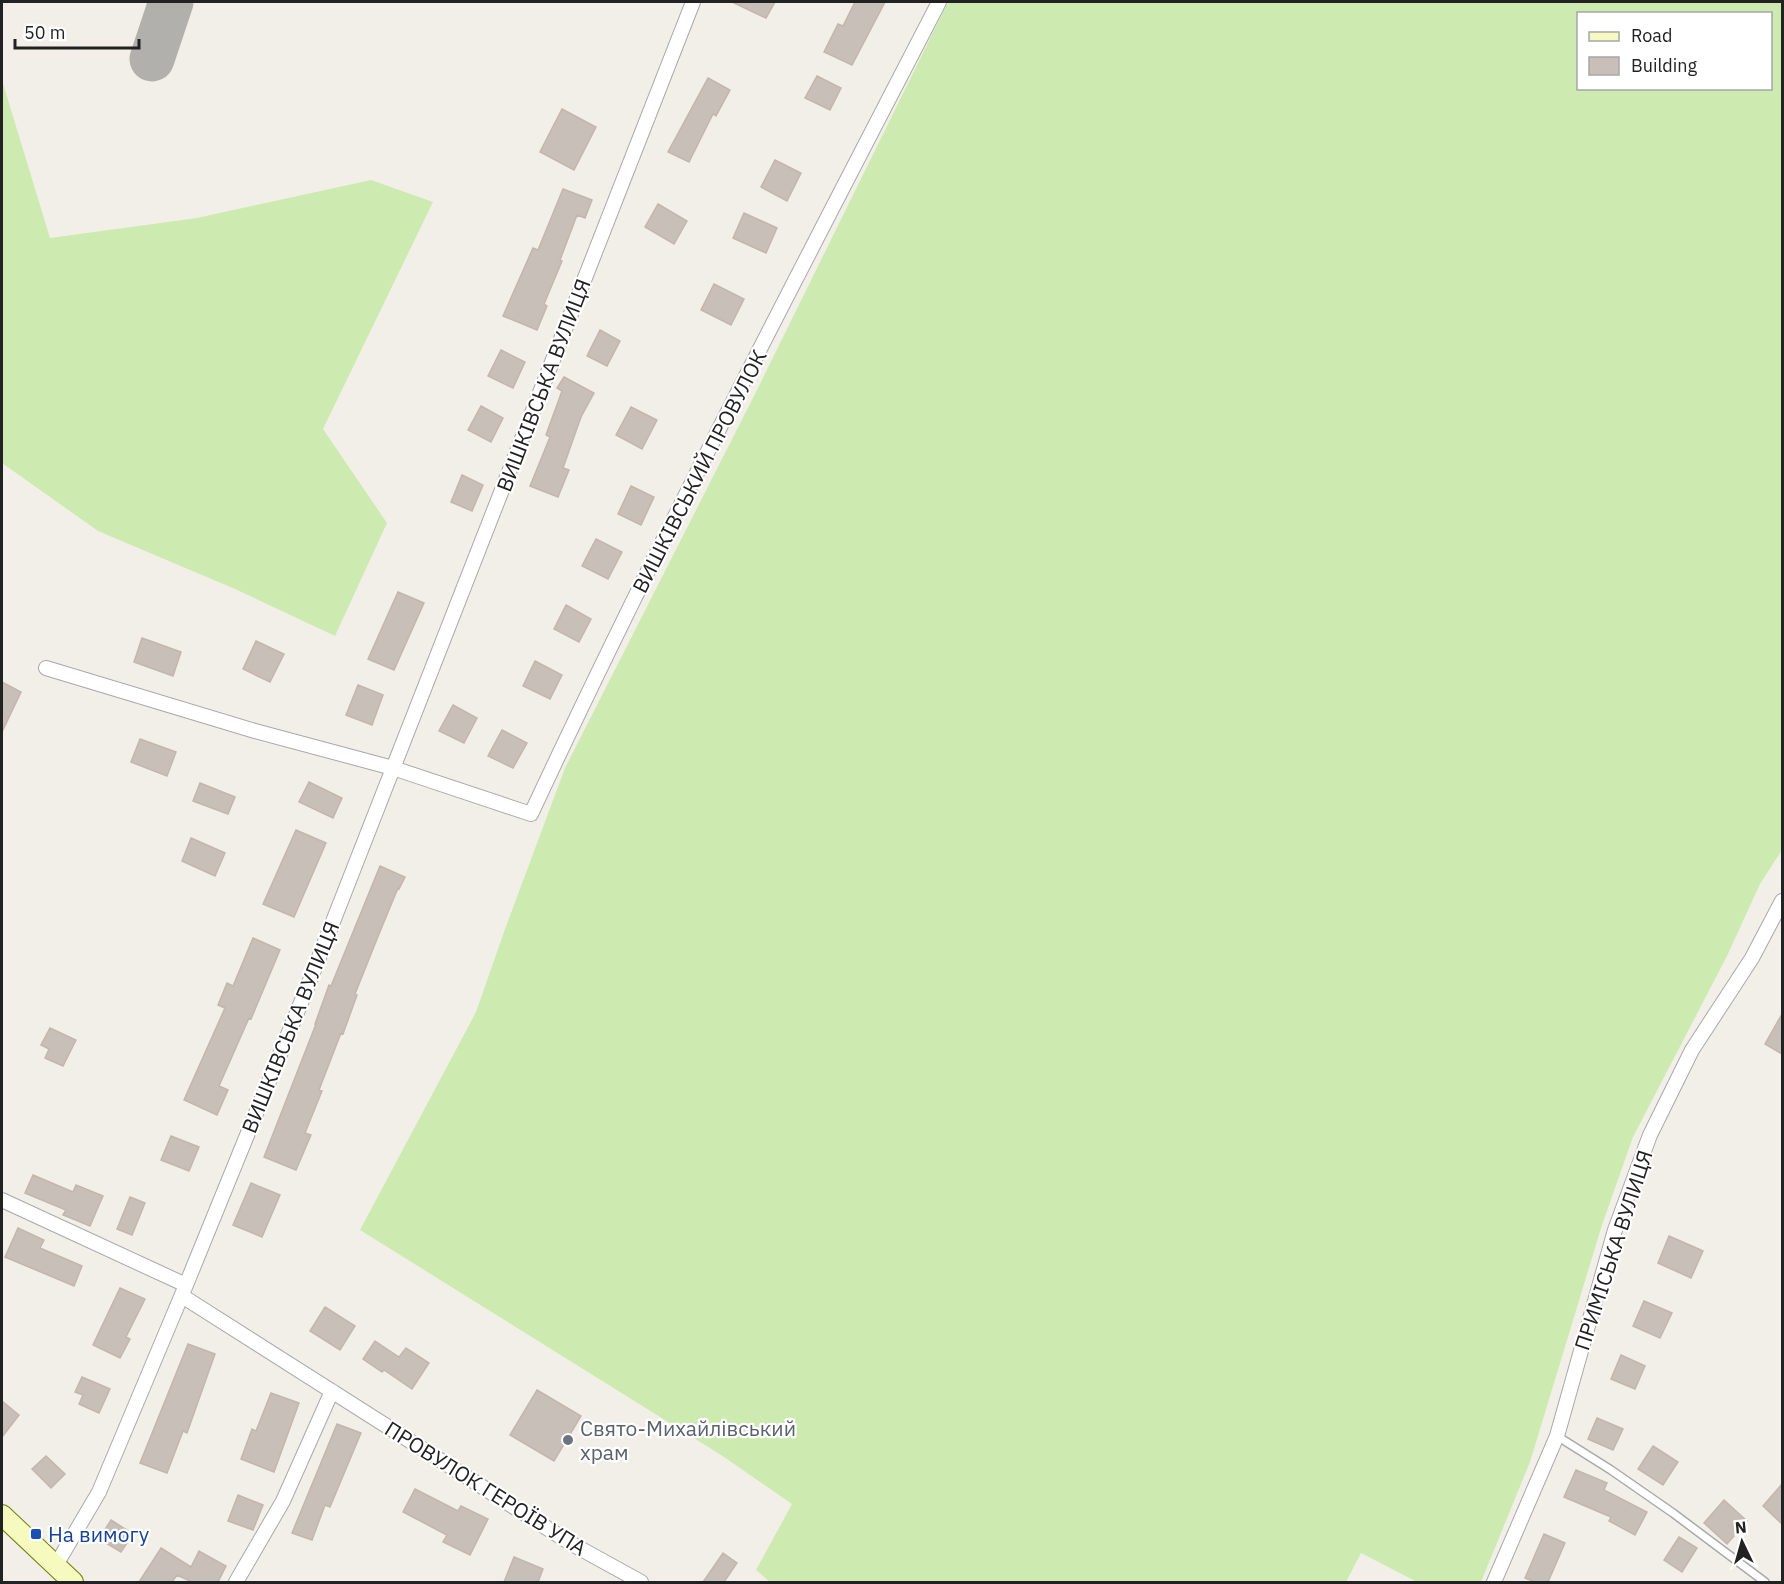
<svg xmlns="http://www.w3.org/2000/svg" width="1784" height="1584" viewBox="0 0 1784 1584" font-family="'IBM Plex Sans',sans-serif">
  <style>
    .grass { fill: #cdebb0; fill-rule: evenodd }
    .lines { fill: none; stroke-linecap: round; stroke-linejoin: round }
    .taxiway { stroke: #b1b0ac; stroke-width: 45 }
    .building { fill: #c7bfb8; stroke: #c4b6ab; stroke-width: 1.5 }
    .lane-casing { stroke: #a9a9a9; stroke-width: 10 }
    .street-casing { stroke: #a9a9a9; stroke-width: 16 }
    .secondary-casing { stroke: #707d05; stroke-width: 22 }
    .lane { stroke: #fff; stroke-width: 7 }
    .street { stroke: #fff; stroke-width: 14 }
    .secondary { stroke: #f7fabf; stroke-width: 20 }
    .worship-dot { fill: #6b7280; stroke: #fff; stroke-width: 2 }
    .transit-dot { fill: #1a4fb4; stroke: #fff; stroke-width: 2 }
    .labels { text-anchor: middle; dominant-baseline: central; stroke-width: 4.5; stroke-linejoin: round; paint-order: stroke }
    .street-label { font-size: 21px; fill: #222; stroke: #fff }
    .worship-label { font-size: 21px; fill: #5b616d; stroke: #fff; text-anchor: start }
    .transit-label { font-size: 21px; fill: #164399; stroke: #fff; text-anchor: start }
  </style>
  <rect width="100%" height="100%" fill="#f2efe9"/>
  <path class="grass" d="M948,2H1782V850L1760,884L1727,956L1633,1137L1602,1225L1530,1462L1481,1582H1417L1361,1553L1346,1582H770L756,1570L792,1504L721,1455L360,1230L476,1012L505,929L565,768L758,388ZM1578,14H1770V88H1578Z
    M2,80L50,238L197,218L371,180L433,202L323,429L387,523L335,636L235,589L98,531L2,463Z"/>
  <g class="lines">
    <path class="taxiway" d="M152,59L171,2"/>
  </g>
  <path class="building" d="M732,2H775L766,18Z
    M855,2H885L852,65L824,52L838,24L843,26Z
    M817,76L841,88L830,110L805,98Z
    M708,78L730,90L716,116L713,114L689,162L668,152Z
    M562,109L596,127L574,170L540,152Z
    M775,160L801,173L787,201L761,187Z
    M563,189L592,200L585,218L577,215L560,260L562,261L544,304L547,306L537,330L503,316L533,248L538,250Z
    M658,204L687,221L674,244L645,227Z
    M744,213L777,228L766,253L733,238Z
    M714,284L744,299L731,325L701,310Z
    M600,330L620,341L607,366L587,356Z
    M501,350L525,362L513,388L488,376Z
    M564,377L594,393L581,417L563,468L569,470L558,497L530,486L550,437L546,435L562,391L557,388Z
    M481,406L503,418L491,442L468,430Z
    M631,407L657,420L642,449L616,435Z
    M462,475L483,485L472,511L451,502Z
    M631,486L654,497L641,525L618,514Z
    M596,539L622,552L608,579L582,566Z
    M398,592L424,603L394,670L368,659Z
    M566,605L591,619L579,642L554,629Z
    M142,638L181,652L173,676L134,662Z
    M256,641L284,654L270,682L243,669Z
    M535,661L562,675L550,699L523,686Z
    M2,682L21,692L2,732Z
    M358,685L383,695L372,725L346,715Z
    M453,705L477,718L464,743L439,731Z
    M502,730L527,743L513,768L488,756Z
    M140,739L176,752L167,776L131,762Z
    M309,782L342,798L333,818L299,802Z
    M200,783L235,797L228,814L193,801Z
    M296,830L326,843L294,917L263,904Z
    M191,838L225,853L215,876L182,861Z
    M380,866L405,877L399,889L398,888L379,934L355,994L357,995L343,1034L341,1033L319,1090L322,1091L305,1133L311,1135L296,1170L264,1157L316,1024H315L329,985L331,986Z
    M253,938L280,950L251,1019L249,1018L219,1086L228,1090L217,1115L184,1100L225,1008L218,1005L227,983L233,986Z
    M1782,1014V1054L1765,1044Z
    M50,1028L76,1040L63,1066L45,1058L49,1049L41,1045Z
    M171,1136L199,1147L189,1171L161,1160Z
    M33,1175L73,1192L76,1185L103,1196L90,1226L63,1215L66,1210L25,1193Z
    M251,1183L280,1195L262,1237L233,1225Z
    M130,1197L145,1203L132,1235L117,1229Z
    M18,1228L44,1240L40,1248L82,1266L74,1286L5,1257Z
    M1669,1236L1703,1251L1691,1278L1658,1263Z
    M120,1288L145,1299L126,1337L130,1339L120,1358L93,1345Z
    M1644,1301L1672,1313L1660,1338L1633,1326Z
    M325,1307L355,1326L340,1350L310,1331Z
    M375,1341L399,1357L406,1348L429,1363L412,1389L384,1370L382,1372L363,1359Z
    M188,1344L215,1354L187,1433L183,1431L167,1473L140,1463Z
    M1621,1355L1645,1366L1635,1389L1611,1379Z
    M82,1377L110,1389L99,1413L79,1404L83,1395L75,1392Z
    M537,1390L581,1416L554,1461L510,1435Z
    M271,1393L299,1403L274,1472L241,1459L252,1429L256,1431Z
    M2,1401L19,1415L2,1437Z
    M1597,1418L1623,1429L1613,1450L1588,1439Z
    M337,1424L361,1433L330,1507L325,1505L312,1540L292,1533Z
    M1653,1446L1678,1462L1663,1485L1638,1469Z
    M46,1456L65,1474L51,1488L32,1469Z
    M1576,1470L1607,1483L1604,1490L1647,1512L1635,1535L1609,1521L1611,1517L1564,1497Z
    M1782,1484V1524L1763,1506Z
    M415,1489L458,1511L461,1506L488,1519L470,1555L443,1542L447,1535L403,1512Z
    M238,1495L263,1505L253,1530L228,1521Z
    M1724,1500L1747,1521L1727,1544L1704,1523Z
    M111,1520L133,1534L121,1552L99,1539Z
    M1544,1534L1565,1543L1548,1582H1535L1525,1578Z
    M1679,1537L1697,1548L1682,1572L1664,1560Z
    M161,1548L191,1567L199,1551L226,1566L218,1582H192L177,1575L172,1582H139Z
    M723,1553L737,1563L724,1582H703Z
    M514,1557L543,1569L538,1582H504Z"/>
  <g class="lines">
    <defs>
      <path id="lane" d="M1557,1436L1611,1470L1673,1513L1765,1582"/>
      <path id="street" d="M46,668L255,731L393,768L531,814C659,539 800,271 939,2
        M2,1200L186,1285
        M182,1296L572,1544L641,1582
        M56,1565L99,1492L186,1285L307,988L693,2
        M236,1582L283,1501L332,1391
        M1494,1582L1557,1436L1615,1230L1650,1135L1692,1050L1752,958L1782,901"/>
      <path id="secondary" d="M2,1515L73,1582"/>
    </defs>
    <use href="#lane" class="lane-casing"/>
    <use href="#street" class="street-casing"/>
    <use href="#secondary" class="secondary-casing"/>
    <use href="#lane" class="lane"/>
    <use href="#street" class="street"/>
    <use href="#secondary" class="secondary"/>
  </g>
  <circle class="worship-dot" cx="568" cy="1440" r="6"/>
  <rect class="transit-dot" x="30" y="1528" width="12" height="12" rx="3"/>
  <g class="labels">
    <g class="street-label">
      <text transform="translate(543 385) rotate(-69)">ВИШКІВСЬКА ВУЛИЦЯ</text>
      <text transform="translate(699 471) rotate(-63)">ВИШКІВСЬКИЙ ПРОВУЛОК</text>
      <text transform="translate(290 1027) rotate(-68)">ВИШКІВСЬКА ВУЛИЦЯ</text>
      <text transform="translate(1613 1250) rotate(-72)">ПРИМІСЬКА ВУЛИЦЯ</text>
      <text transform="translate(486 1488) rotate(32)">ПРОВУЛОК ГЕРОЇВ УПА</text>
    </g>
    <g class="worship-label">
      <text x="580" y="1428">Свято-Михайлівський<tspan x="580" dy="24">храм</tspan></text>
    </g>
    <g class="transit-label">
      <text x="48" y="1534">На вимогу</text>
    </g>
  </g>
  <rect width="1784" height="1584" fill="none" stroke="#222222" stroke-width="6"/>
  <rect x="1577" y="12" width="195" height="78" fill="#ffffff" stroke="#a7a7a7" stroke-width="1.5"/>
  <rect x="1589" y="32" width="30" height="9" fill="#f7fabf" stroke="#a7a7a7" stroke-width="1.5"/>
  <text x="1631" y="42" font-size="18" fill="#222222">Road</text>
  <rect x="1589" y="57" width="30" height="18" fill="#c7bfb8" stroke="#a7a7a7" stroke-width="1.5"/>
  <text x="1631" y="72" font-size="18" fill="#222222">Building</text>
  <g transform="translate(1742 1542) rotate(355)" stroke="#ffffff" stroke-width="4.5" paint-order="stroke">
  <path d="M0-4.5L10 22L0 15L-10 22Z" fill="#222222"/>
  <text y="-9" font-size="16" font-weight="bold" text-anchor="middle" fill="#222222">N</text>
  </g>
  <path d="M15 39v9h124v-9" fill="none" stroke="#222222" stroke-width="3"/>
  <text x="24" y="39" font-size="18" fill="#222222" stroke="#ffffff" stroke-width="4.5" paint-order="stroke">50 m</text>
</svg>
